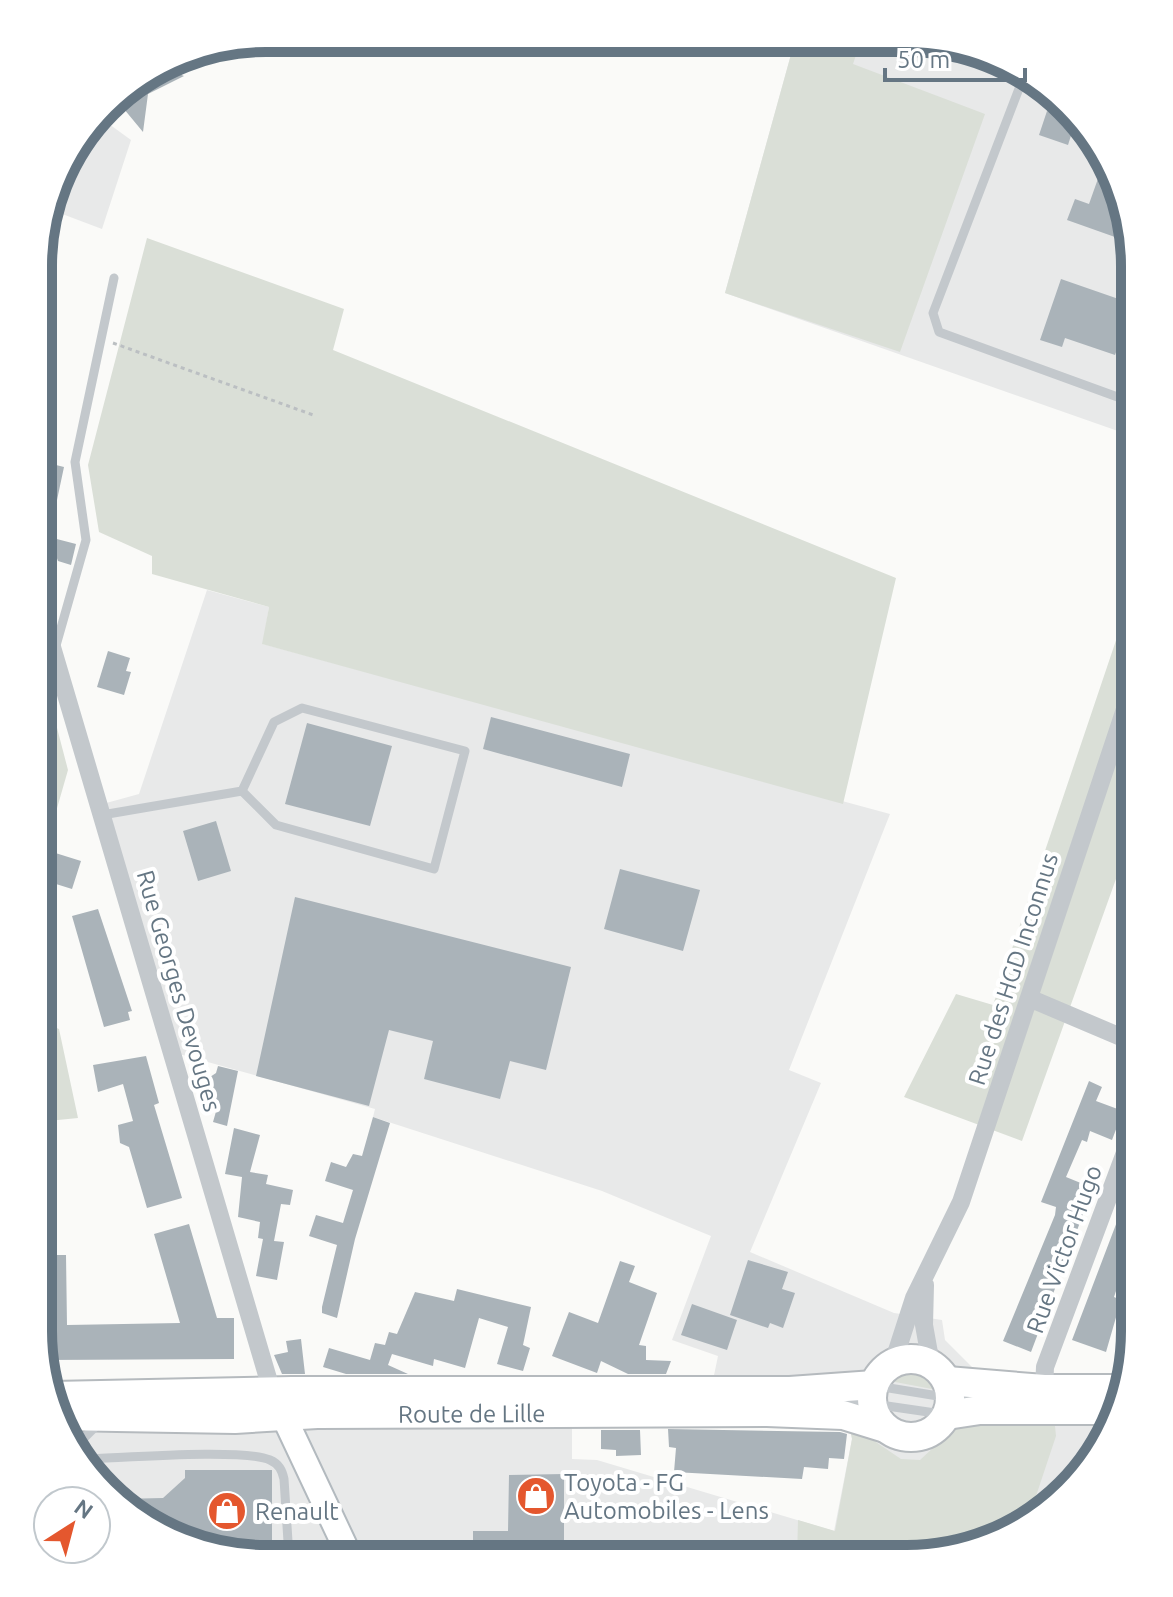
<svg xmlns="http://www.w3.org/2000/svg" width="1173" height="1597" viewBox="0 0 1173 1597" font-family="Ubuntu,sans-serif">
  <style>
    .built { fill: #e8e9e9 }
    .green { fill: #dadfd7 }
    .building { fill: #aab3b9 }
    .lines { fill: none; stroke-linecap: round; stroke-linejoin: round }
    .secondary-casing { stroke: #b3babf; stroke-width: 28 }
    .primary-casing { stroke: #b5babe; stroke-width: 32 }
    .path { stroke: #bbbfc2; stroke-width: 3; stroke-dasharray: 4 4; stroke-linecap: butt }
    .lane { stroke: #c3c8cc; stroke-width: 9 }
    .street { stroke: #c3c8cc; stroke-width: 18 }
    .secondary { stroke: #fff; stroke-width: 24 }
    .primary { stroke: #fff; stroke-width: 28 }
    .labels { text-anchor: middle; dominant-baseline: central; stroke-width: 8; stroke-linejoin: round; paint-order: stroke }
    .street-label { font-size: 24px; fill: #657683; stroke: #fff }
    .poi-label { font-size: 24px; fill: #657683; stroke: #fff; text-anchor: start }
    .rim { fill: none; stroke: #657683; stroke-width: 10 }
  </style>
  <rect width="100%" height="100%" fill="#fafaf8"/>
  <path class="built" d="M795,40H937L1034,77L1111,165L1135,265V437L725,293Z
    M98,116L131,140L102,229L49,209L68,152Z
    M207,590L269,607L263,644L890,814L789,1070L821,1083L750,1252L894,1313L942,1320L945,1340L976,1371L1114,1376L1134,1318V1347L1097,1457L1008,1535L908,1559L237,1557L139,1520L62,1433L255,1432L363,1425L572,1421V1459L597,1460L834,1531L852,1439L842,1376L712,1385L718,1356L672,1340L711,1236L602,1191L373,1117L375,1109L172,1052L99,805L139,794Z"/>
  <path class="green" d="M795,40H861L853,64L985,114L900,352L725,293Z
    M147,238L344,309L333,350L896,578L843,804L262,644L269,607L152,574V556L99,532L88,465Z
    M1135,584V826L1022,1141L904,1097L956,994L993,1005Z
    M44,678L68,770L39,871V696Z
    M39,1020L59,1029L78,1118L38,1122Z
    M919,1372L933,1381L937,1390L890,1381L901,1373Z
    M962,1421L1055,1426L1056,1436L1029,1517L1008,1535L908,1559H797L798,1520L835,1531L852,1439L849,1424L901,1459L920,1460Z"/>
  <path class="building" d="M163,67L184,76L148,94L143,132L114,97Z
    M1047,111L1075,123L1068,145L1039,135Z
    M1100,173L1115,178L1129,242L1067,220L1075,199L1089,204Z
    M1061,279L1133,304L1115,355L1065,338L1062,347L1040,340Z
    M40,461L64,467L53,519L40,507Z
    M49,537L76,544L71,565L58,561Z
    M108,651L130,658L126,671L131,672L124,695L97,687Z
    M491,717L630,754L622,787L483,749Z
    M307,723L392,746L370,826L285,804Z
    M216,821L231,871L198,881L183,831Z
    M49,851L81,861L72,889L40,879Z
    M620,869L700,890L683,951L604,929Z
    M295,897L571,967L546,1070L510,1061L500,1099L424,1079L433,1041L389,1030L369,1106L256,1076Z
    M98,909L132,1011L128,1012L130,1020L104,1027L72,916Z
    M146,1056L159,1103L154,1105L182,1198L147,1208L129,1147L120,1143L118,1125L133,1121L123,1084L98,1092L93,1065Z
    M218,1066L238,1071L227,1126L213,1122L219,1101L209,1098L211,1089L207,1079L216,1073Z
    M1089,1081L1102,1087L1096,1101L1123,1111L1112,1140L1090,1131L1087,1142L1082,1140L1066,1177L1093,1188L1031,1352L1003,1341L1055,1215L1056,1207L1041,1202Z
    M373,1117L390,1123L355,1239L337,1318L322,1313V1307L337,1245L309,1236L316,1215L343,1223L353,1190L325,1181L331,1162L346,1167L353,1154L362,1156Z
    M234,1128L260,1135L250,1172L268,1175L266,1184L293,1190L290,1205L281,1204L274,1241L284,1242L277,1280L256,1276L263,1239L258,1238L260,1222L238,1217L242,1177L225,1174Z
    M39,1142L56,1143L54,1220H39Z
    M1134,1177L1135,1262L1131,1272L1123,1270L1114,1297L1121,1300L1106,1352L1072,1340Z
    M189,1224L217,1318H234V1359L45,1360L38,1325H46L50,1255H66L67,1325L180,1323L154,1234Z
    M748,1260L788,1272L782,1289L795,1293L783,1328L770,1323L768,1328L730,1315Z
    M620,1261L635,1266L629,1282L657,1293L639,1345L646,1346V1360L671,1361L666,1374H628L601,1361L597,1373L552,1356L569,1312L598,1323Z
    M457,1289L531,1307L523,1345L530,1348L523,1371L497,1364L508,1327L479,1318L465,1368L434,1359L433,1366L392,1354L388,1365L408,1374H346L323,1367L329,1348L370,1360L375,1343L385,1345L389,1332L397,1334L415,1292L454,1301Z
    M692,1304L737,1320L727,1350L681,1335Z
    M301,1339L305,1374H282L274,1355L288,1352L286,1341Z
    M668,1429L840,1432L847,1434L844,1459L829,1458L828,1469L804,1467L802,1479L674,1472L676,1448L669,1447Z
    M601,1430H640L641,1455L616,1456V1450L601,1449Z
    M185,1470H272V1555H231L139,1520L120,1499L163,1498L185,1478Z
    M564,1474V1558H473V1531H508L509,1475Z"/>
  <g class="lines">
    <defs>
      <path id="secondary" d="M276,1400L350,1557"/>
      <g id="primary">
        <circle cx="911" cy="1398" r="39"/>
        <path d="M947,1381L1044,1389H1120"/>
        <path d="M53,1396L292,1391H790L874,1385"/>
        <path d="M947,1415L980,1410H1113"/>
        <path id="s1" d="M58,1416L235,1419L317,1414L767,1412L843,1415L885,1428"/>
      </g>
    </defs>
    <use href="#secondary" class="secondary-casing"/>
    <use href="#primary" class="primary-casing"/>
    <path class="path" d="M113,343L316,416"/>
    <path class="lane" d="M1025,73L933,313L939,332L1134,403L1135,400
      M55,649L86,540L75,462L114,278
      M302,708L465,751L434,869L276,825L242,791L274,722Z
      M102,815L242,791
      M877,1386L938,1396L982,1397
      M846,1400L942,1414
      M78,1451L83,1439L100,1422
      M85,1459C122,1458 242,1448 270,1460C279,1464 282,1470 284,1479L289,1557
      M1065,1485L1084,1454L1099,1451"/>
    <path class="street" d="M39,603L272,1392
      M1029,998L1135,1043
      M925,1285L924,1325L931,1364
      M893,1363L914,1298L961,1202L1135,679
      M1044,1389L1045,1367L1135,1126"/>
    <use href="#secondary" class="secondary"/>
    <use href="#primary" class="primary"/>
  </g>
  <defs>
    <symbol id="shop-disc" viewBox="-11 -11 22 22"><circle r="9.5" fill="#e4572e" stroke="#fff"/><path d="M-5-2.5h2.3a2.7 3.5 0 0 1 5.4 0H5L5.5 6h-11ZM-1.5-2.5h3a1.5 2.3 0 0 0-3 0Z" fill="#fff"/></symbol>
  </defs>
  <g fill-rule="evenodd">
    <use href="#shop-disc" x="514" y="1474" width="44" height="44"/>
    <use href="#shop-disc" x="205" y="1489" width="44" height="44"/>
  </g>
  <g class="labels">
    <g class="street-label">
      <text transform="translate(1013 969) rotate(-72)">Rue des HGD Inconnus</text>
      <text transform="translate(179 991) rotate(74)">Rue Georges Devouges</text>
      <text transform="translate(1064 1249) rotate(-70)">Rue Victor Hugo</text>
      <text stroke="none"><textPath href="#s1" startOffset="414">Route de Lille</textPath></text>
    </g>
    <g class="poi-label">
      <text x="564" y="1482">Toyota - FG<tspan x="564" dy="28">Automobiles - Lens</tspan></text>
      <text x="255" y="1511">Renault</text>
    </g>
  </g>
  <path d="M0 0H1173V1597H0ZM266 52H907A214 214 0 0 1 1121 266V1331A214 214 0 0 1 907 1545H266A214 214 0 0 1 52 1331V266A214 214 0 0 1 266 52Z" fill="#fff" fill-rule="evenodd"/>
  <path class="rim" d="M266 52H907A214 214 0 0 1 1121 266V1331A214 214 0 0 1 907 1545H266A214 214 0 0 1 52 1331V266A214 214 0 0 1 266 52Z"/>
  <g transform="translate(72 1525) rotate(36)"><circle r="38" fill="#ffffff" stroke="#c1c8cd" stroke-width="2"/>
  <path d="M0-6L14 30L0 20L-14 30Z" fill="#e4572e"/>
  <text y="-12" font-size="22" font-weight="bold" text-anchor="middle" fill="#657683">N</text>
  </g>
  <path d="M885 68v12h140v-12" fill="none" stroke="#657683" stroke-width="4"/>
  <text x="897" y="68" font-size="24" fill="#657683" stroke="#ffffff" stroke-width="6" paint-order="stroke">50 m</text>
</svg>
